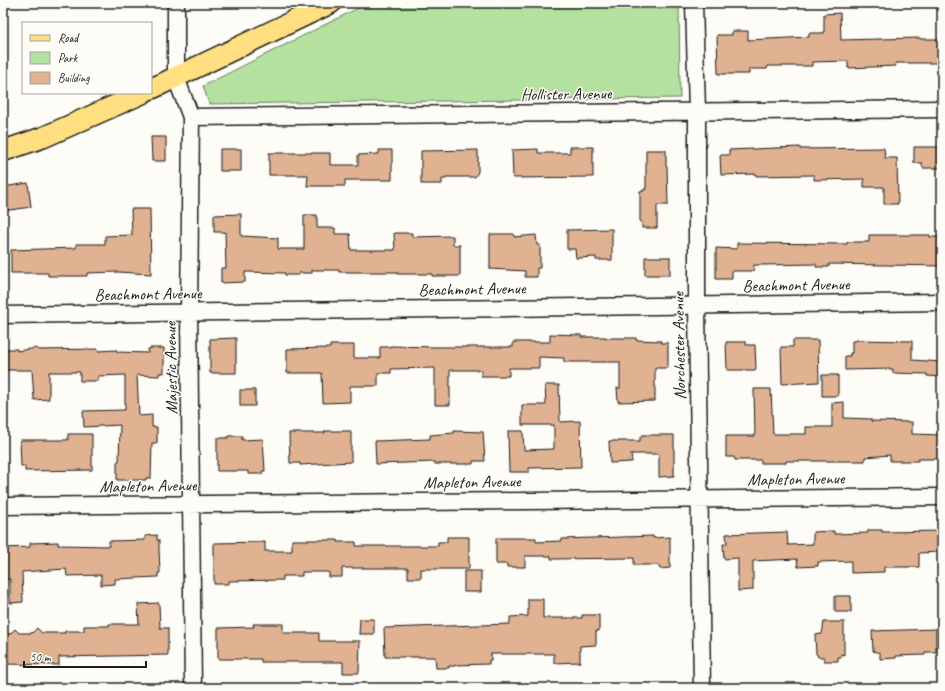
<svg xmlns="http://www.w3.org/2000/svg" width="945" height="691" viewBox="0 0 945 691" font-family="Caveat,sans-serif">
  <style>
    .green { fill: #b4e1a0; stroke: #687e5e }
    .building { fill: #e0b291; stroke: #1c1c1c }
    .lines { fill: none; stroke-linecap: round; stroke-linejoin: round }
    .minor-casing { stroke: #1c1c1c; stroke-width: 19 }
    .major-casing { stroke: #1c1c1c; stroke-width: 23 }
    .minor { stroke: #fdfcf7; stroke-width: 16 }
    .major { stroke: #ffdf80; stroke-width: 20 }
    .labels { text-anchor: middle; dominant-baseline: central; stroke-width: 3; stroke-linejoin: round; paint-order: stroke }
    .street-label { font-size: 17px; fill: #1c1c1c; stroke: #fdfcf7 }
  </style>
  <rect width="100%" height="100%" fill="#fdfcf7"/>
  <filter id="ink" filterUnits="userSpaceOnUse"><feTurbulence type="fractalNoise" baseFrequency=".025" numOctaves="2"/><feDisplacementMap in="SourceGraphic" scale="8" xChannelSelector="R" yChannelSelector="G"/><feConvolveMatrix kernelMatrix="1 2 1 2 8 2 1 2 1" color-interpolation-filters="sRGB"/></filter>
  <g filter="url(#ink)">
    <path class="green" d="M368,3H679L680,98L209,104L203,86Z"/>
    <path class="building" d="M840,13L841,40L920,38V39H942V63H895L896,66L848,68V61L812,62V66H768L767,69H749V74H718L717,35H732V31H748V40L809,37V33H824V14Z
      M151,137H166V161H152Z
      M570,147H593V177L513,178L512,150L538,149V153H570Z
      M800,147V149L884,148L885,158H897L898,204H884V187H864V179L814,180V175L756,176V174L721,175L720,155H729V150Z
      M914,147H942V168H923L922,163H914Z
      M220,149H241V171H220Z
      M379,150H392V180H345V186H307L308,175H269V153H330V165H358V155L379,154Z
      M478,150V172L475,177H446V179H442V184H421V151Z
      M646,150H666V166H667L668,205H657V228H642V222H640V191H644V189H646Z
      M28,183L31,207L3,211V187Z
      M131,209H150L151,274L118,272L87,273V276H48V273H11V250L76,248V244H105V236L132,235Z
      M241,214V236L278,238V249H304V215H317V228H335V234H350L351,250H395L394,233H412V237L453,236V245H460V276H432V274H397V272H339V270H312V273H299V275H285V273L245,272V282L221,283V268H226L225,232H214V215Z
      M612,229V260H596V257L576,258L575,249H567V230Z
      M490,234H514V237L536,235L537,245H540V268H537V277H525V271L490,269Z
      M869,235H930V237H942V266L829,264V267H816V264L761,265H754L753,271H732V279H716V248L737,249V243L847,244V242H869Z
      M645,257H670V275H645Z
      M550,334L581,335V337H606V338H636V340L661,341V343H668V368H655V401L618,402L617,388H620V362H564V358L539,357V368H509V376H481V370H450V405H435V368L391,369V373H378V386H350V402L323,403L322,373H287V349L330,348V345H354V358H380V347H390V346L437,347H513V342H550Z
      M236,338V373H210V339Z
      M793,340H818L819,382L782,384L781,347H793Z
      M856,340L912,341V360L942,362V377L927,376V374L893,373V369L845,370V356H850V353H852V341H856Z
      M726,342H746V345H755L756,370H727Z
      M37,348L39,350L98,349V351L117,350V352L148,353V349H150V348H164V373H159V376L137,375L139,416L152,415V427H157V443H152L151,478H146V480H117V462L119,461L120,425L84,427L83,411L125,410V375L98,376V381H80V372H49V399L34,400L32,370H3V349H17V351Z
      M822,375H838V396H822Z
      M545,385H559L560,422L580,421L581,467L529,468V472H509L508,431H523L524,450L554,449V425H522V405H546Z
      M754,389H771L773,434H806V427H832V403L844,402V418L871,419V421L912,422V434L942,435V459H918V461H890V455L865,457V461H786V463H761V460H735L734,457H726V436H755Z
      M240,390H255V406H240Z
      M325,431H351V462L300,465V463H290L289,433H325Z
      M454,431L483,432L485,461H473V464H435V462L376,464L375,441L430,439V435L454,433Z
      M68,434H92V470L25,471V466H21L20,440H68Z
      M642,435H674V476L659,477V454H631L632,462L610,463L609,441H640V437H642Z
      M228,436H242V440L263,439L265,471H262V474H248V471H217V438H228Z
      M868,530H882V532L942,531V552L919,553V567H884V572L851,573V561L818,562V566L798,567L797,559L753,561V590L738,591V558L724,559L723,544H727L726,534L787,532L788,545L813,544V532L834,531V534L868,533Z
      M157,535V540H159V549L160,573H158V577L115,579V584L101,585V575L67,576L66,569L22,572L23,602L10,603V579H3V548L30,547V543L58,542V545L109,546V541L145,540V536Z
      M653,536V538L670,537V568L660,569L658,565H634V558L551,559V556H525V567H507V564H496V538H536V542L562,541V539Z
      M447,537H469V569H421V578H408V568H342V577H329V572H302V576H283V580L229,581V584H214V543L265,542V551H292V540H338V542H356V546H438V542H447Z
      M464,571H481V592H464Z
      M835,596H851V612H835Z
      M528,599H543V618H582V615H599V631H596V645L580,646V662L554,663V654H491V660H489V664L455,665V666H449V668H436L435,657H385L384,628L510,624V617L528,616Z
      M159,603L160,628H168V655L59,657V665L3,664V633L10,634L15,629L19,633H32L37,628L42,633H65V631H84V626H109V624H139L138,604Z
      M360,619H374V634H359Z
      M824,622H844V655L841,654V657H838V661H824V657H818L817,654H816L815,635L822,634Z
      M253,624H283V633H319V641H360L359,673H343V662H261V659H218V628L254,627Z
      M936,629V652H925V655L896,656V658L880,659V653L873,651L872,631Z"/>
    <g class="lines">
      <defs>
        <path id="minor" d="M176,3V78L191,117L189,312L193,688
          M694,3L697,111V305L702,688
          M191,117L942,109
          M3,315L942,302
          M3,506L942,497"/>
        <path id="major" d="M151,89L331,3
          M3,151L44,137L143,93"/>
      </defs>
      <use href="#minor" class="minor-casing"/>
      <use href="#major" class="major-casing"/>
      <use href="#minor" class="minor"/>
      <use href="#major" class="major"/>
    </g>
  </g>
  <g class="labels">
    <g class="street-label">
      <text transform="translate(566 94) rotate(-1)">Hollister Avenue</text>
      <text transform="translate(796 285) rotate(-1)">Beachmont Avenue</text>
      <text transform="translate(472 289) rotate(-1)">Beachmont Avenue</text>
      <text transform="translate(148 294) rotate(-1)">Beachmont Avenue</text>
      <text transform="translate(679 346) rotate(-91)">Norchester Avenue</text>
      <text transform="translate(171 368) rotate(-91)">Majestic Avenue</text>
      <text transform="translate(796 479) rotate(-1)">Mapleton Avenue</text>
      <text transform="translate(472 482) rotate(-1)">Mapleton Avenue</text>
      <text transform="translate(148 486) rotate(-1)">Mapleton Avenue</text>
    </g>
  </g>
  <rect width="945" height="691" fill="none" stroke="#fdfcf7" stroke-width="16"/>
  <rect x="8" y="8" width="929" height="675" fill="none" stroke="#1c1c1c" stroke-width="1.5" filter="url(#ink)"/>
  <rect x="22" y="22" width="130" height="72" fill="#fdfcf7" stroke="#a3a29f"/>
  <rect x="30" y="35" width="20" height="6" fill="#ffdf80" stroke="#a3a29f"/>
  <text x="58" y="42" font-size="12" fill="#1c1c1c">Road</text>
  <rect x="30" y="52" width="20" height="12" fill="#b4e1a0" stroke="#a3a29f"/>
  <text x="58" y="62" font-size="12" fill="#1c1c1c">Park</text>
  <rect x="30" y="72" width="20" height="12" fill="#e0b291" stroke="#a3a29f"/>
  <text x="58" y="82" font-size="12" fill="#1c1c1c">Building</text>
  <path d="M24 661v6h122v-6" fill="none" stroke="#1c1c1c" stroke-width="2"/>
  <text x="30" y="661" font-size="12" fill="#1c1c1c" stroke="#fdfcf7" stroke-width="3" paint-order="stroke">50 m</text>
</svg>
